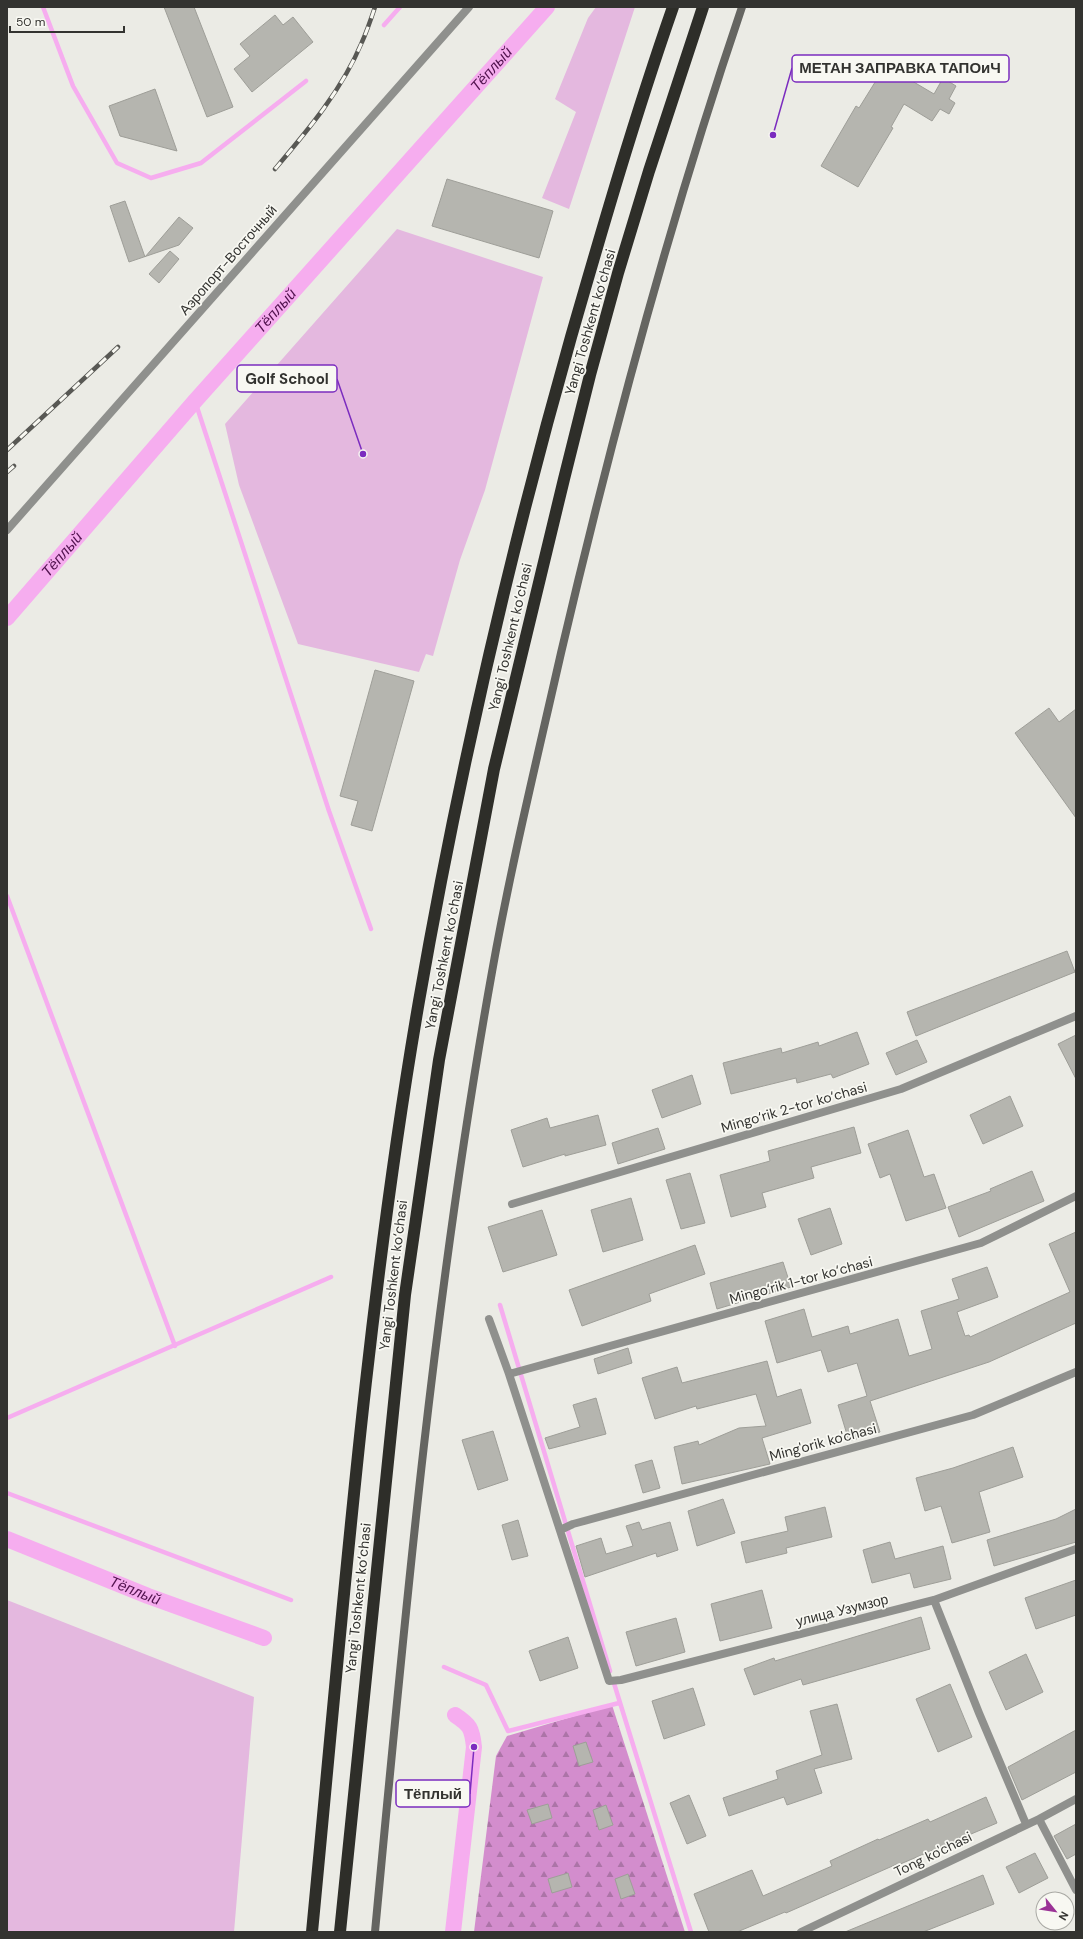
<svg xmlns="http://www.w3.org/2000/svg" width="1083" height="1939" viewBox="0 0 1083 1939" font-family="'DM Sans',sans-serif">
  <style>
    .grass { fill: #e4b8df }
    .forest { fill: url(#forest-firs) }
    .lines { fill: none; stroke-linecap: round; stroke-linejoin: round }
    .stream { stroke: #f6adef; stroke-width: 4.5 }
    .canal { stroke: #f6adef; stroke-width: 16 }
    .building { fill: #b5b5af; stroke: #9e9e98 }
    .street { stroke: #8f908d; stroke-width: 8 }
    .secondary { stroke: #656561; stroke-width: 8 }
    .highway { stroke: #2e2e29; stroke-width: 12 }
    .rail-casing { stroke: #585854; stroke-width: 4.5 }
    .rail { stroke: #f8f8f2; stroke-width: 3; stroke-dasharray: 9; stroke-linecap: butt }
    .labels { text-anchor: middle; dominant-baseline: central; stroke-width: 3.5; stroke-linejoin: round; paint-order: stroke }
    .street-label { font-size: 14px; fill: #333330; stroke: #f8f8f2 }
    .water-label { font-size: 15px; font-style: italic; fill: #51124e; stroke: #f8f8f2 }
    .leader { fill: none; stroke: #7b2cbf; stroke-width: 1.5 }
    .callout-dot { fill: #7b2cbf; stroke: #f8f8f2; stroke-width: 1.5 }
    .callout { fill: #f8f8f2; stroke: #7b2cbf; stroke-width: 1.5 }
    .callout-label { font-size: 15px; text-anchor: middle; font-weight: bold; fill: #333330 }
  </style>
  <defs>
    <pattern id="forest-firs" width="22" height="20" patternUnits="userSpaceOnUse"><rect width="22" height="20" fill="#d38dcd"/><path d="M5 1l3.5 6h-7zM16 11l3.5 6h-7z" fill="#ac74a7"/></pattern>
  </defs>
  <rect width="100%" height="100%" fill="#ebebe5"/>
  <path class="grass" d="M596,7H635L569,209L542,198L576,112L555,99L588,18Z
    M397,229L543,277L485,490L460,560L433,656L426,654L419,672L298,644L239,485L225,424Z
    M7,1600L254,1697L234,1932H7Z"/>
  <path class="forest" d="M612,1705L685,1932H474L496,1756L507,1736Z"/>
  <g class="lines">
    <path class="stream" d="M43,7L73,86L117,163L151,178L201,163L306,81
      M384,25L400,7
      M195,401L329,811L371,929
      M7,896L175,1346
      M500,1305L610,1671
      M7,1418L331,1277
      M7,1493L291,1600
      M444,1667L486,1685L508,1731L619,1703
      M613,1680L691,1932"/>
    <g class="canal">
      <path id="s1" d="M7,618L195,401L547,7"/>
      <path id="s2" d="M7,1539L148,1596L264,1638"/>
      <path d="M453,1932L474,1747C472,1728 470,1725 455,1715"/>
    </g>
  </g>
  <path class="building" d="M164,7H194L233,107L207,117Z
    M275,15L283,25L293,17L313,42L252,92L234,69L250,56L240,44Z
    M890,68L934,94L943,78L956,86L949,99L955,103L949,114L940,109L932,121L904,104L891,127L893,128L858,187L821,166L856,106L859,108L882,71L887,74Z
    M155,89L177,151L120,136L109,106Z
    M447,179L553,211L539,258L432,226Z
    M125,201L145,257L179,217L193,228L179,245L129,262L110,206Z
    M170,251L179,259L159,283L149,274Z
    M375,670L414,681L372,831L351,825L358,801L340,796Z
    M1049,708L1059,722L1076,709V818L1015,733Z
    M1067,951L1075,972L916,1036L907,1012Z
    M857,1032L869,1064L833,1078L831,1074L797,1083L796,1078L731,1094L723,1063L781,1048L782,1053L818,1042L819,1046Z
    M1076,1035V1079L1058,1044Z
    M917,1040L927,1062L896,1075L886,1053Z
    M692,1075L701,1104L662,1118L652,1090Z
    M1010,1096L1023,1126L983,1144L970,1115Z
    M598,1115L606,1145L565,1156V1154L523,1167L511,1130L547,1118L550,1128Z
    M854,1127L861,1153L811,1167L814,1178L762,1193L766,1207L731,1217L720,1175L770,1161L768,1151Z
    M658,1128L665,1149L618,1164L612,1143Z
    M908,1130L924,1177L934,1174L946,1208L906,1221L890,1174L880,1178L868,1144Z
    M1032,1171L1044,1201L959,1237L948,1207L991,1191L990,1189Z
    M690,1173L705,1223L681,1229L666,1180Z
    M631,1198L643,1240L603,1252L591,1210Z
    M830,1208L842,1244L811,1255L798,1219Z
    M542,1210L557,1255L503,1272L488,1227Z
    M1076,1232V1323L989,1362L870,1401L880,1432L849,1441L838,1405L867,1396L857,1363L828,1372L821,1350L777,1363L765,1321L804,1309L812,1337L848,1326L850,1334L898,1319L909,1356L932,1349L921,1311L959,1299L952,1279L987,1267L998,1297L957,1312L965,1336L969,1335L970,1337L1070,1292L1049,1244Z
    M695,1245L705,1274L649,1294L651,1301L582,1326L569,1290Z
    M783,1262L791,1287L717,1309L710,1283Z
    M628,1348L632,1363L598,1374L594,1359Z
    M767,1361L777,1397L801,1389L811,1423L762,1438L770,1464L682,1484L674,1447L698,1441L699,1445L739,1428L766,1426L756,1394L697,1409L696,1406L655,1419L642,1378L677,1367L682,1383Z
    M596,1398L606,1434L549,1449L545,1438L580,1427L573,1405Z
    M493,1431L508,1480L478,1490L462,1440Z
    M1013,1447L1023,1477L979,1492L990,1532L952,1543L941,1506L925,1511L916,1478L953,1468Z
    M652,1460L660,1488L643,1493L635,1465Z
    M723,1499L735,1533L697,1546L688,1511Z
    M825,1507L832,1537L786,1548L787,1553L746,1563L741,1542L788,1531L785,1517Z
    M1076,1509V1542L994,1566L987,1540L1056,1519Z
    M518,1520L528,1556L512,1560L502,1525Z
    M639,1522L642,1530L670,1522L678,1550L657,1557L656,1553L585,1577L576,1546L601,1538L606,1554L633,1546L626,1526Z
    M890,1542L895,1559L943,1546L951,1579L914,1588L910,1573L872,1583L863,1550Z
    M1076,1580V1615L1036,1629L1025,1598Z
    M762,1590L772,1628L720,1641L711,1604Z
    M921,1617L930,1649L803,1685L801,1679L754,1695L744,1669L774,1658L775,1661Z
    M676,1618L685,1652L636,1666L626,1632Z
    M568,1637L578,1668L540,1681L529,1651Z
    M1026,1654L1043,1692L1006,1710L989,1672Z
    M950,1684L972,1737L938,1752L916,1699Z
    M693,1688L705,1725L664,1739L652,1701Z
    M837,1704L852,1759L814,1769L822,1793L787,1805L784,1797L729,1816L723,1798L778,1779L776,1771L822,1755L810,1711Z
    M1076,1730V1772L1022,1800L1008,1767Z
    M586,1742L593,1762L579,1766L573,1746Z
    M689,1795L706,1836L687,1844L670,1803Z
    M986,1797L997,1823L898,1865L897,1864L786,1913L785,1912L737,1932H709L694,1894L752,1870L763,1896L832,1866L830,1861L878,1839L879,1840L928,1819L930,1822Z
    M548,1804L552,1818L532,1824L527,1810Z
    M606,1805L613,1825L599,1830L593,1810Z
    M1076,1824V1854L1067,1859L1054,1836Z
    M1035,1853L1048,1878L1019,1893L1006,1867Z
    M568,1873L572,1887L552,1893L548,1879Z
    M628,1874L635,1894L621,1899L615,1879Z
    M983,1875L994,1904L923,1932H845Z"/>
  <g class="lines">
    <path class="street" d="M7,530L469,7
      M512,1204L901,1089L1076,1016
      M489,1319L509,1374L609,1681L621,1680L934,1600L1076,1549
      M509,1374L981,1243L1076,1196
      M560,1530L573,1524L973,1415L1076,1372
      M934,1600L979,1713L1026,1824
      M1039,1819L1076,1890
      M801,1932L1039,1819L1076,1799"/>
    <path class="secondary" d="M375,1932C405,1611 435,1289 492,972C511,865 537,759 561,653C612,435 670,219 742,7"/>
    <path class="highway" d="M312,1932C342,1621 366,1308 419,1001C458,777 509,556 571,337C603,226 635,116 673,7
      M340,1932L405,1295L439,1060L494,769L564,479L590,375L618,273L649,171L703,7"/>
    <defs>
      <path id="rail" d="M275,169C308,130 342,90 362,42C367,31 371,19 375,7
        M7,450L118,347
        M7,472L14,466"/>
    </defs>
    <use href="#rail" class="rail-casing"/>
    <use href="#rail" class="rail"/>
  </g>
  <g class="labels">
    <g class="street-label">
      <text transform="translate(228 260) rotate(-49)">Аэропорт-Восточный</text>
      <text transform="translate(590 322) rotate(-74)">Yangi Toshkent ko‘chasi</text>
      <text transform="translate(510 637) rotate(-77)">Yangi Toshkent ko‘chasi</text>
      <text transform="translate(444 955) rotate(-79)">Yangi Toshkent ko‘chasi</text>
      <text transform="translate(794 1107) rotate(-16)">Mingo‘rik 2-tor ko‘chasi</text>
      <text transform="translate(393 1275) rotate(-83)">Yangi Toshkent ko‘chasi</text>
      <text transform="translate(801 1280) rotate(-15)">Mingo‘rik 1-tor ko‘chasi</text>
      <text transform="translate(823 1442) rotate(-15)">Ming'orik ko'chasi</text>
      <text transform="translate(358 1598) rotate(-84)">Yangi Toshkent ko‘chasi</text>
      <text transform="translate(842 1610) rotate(-14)">улица Узумзор</text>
      <text transform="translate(933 1854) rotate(-26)">Tong ko'chasi</text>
    </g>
    <g class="water-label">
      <text stroke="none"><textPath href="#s1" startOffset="732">Тёплый</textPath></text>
      <text stroke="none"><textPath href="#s1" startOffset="408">Тёплый</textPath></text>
      <text stroke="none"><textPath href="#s1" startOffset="84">Тёплый</textPath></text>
      <text stroke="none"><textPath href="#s2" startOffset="138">Тёплый</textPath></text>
    </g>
  </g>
  <path class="leader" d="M773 135L792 68M363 454L337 379M474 1747L470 1794"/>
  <g class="callout-dot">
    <circle cx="773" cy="135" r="4"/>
    <circle cx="363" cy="454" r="4"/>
    <circle cx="474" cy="1747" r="4"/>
  </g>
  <g class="callout">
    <rect x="792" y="55" width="217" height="27" rx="4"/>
    <rect x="237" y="365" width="100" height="27" rx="4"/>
    <rect x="396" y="1780" width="74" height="27" rx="4"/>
  </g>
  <g class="callout-label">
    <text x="900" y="73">МЕТАН ЗАПРАВКА ТАПОиЧ</text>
    <text x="287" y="384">Golf School</text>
    <text x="433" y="1799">Тёплый</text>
  </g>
  <rect width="1083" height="1939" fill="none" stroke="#333330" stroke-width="16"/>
  <g transform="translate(1055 1911) rotate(120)"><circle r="19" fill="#f8f8f2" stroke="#a9a9a4"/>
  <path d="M0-3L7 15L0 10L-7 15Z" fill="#9b3396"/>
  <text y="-6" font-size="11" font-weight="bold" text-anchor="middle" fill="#333330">N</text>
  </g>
  <path d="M10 26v6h114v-6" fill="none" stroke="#333330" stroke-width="2"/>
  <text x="16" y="26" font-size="12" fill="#333330" stroke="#f8f8f2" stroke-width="3" paint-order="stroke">50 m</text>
</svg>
